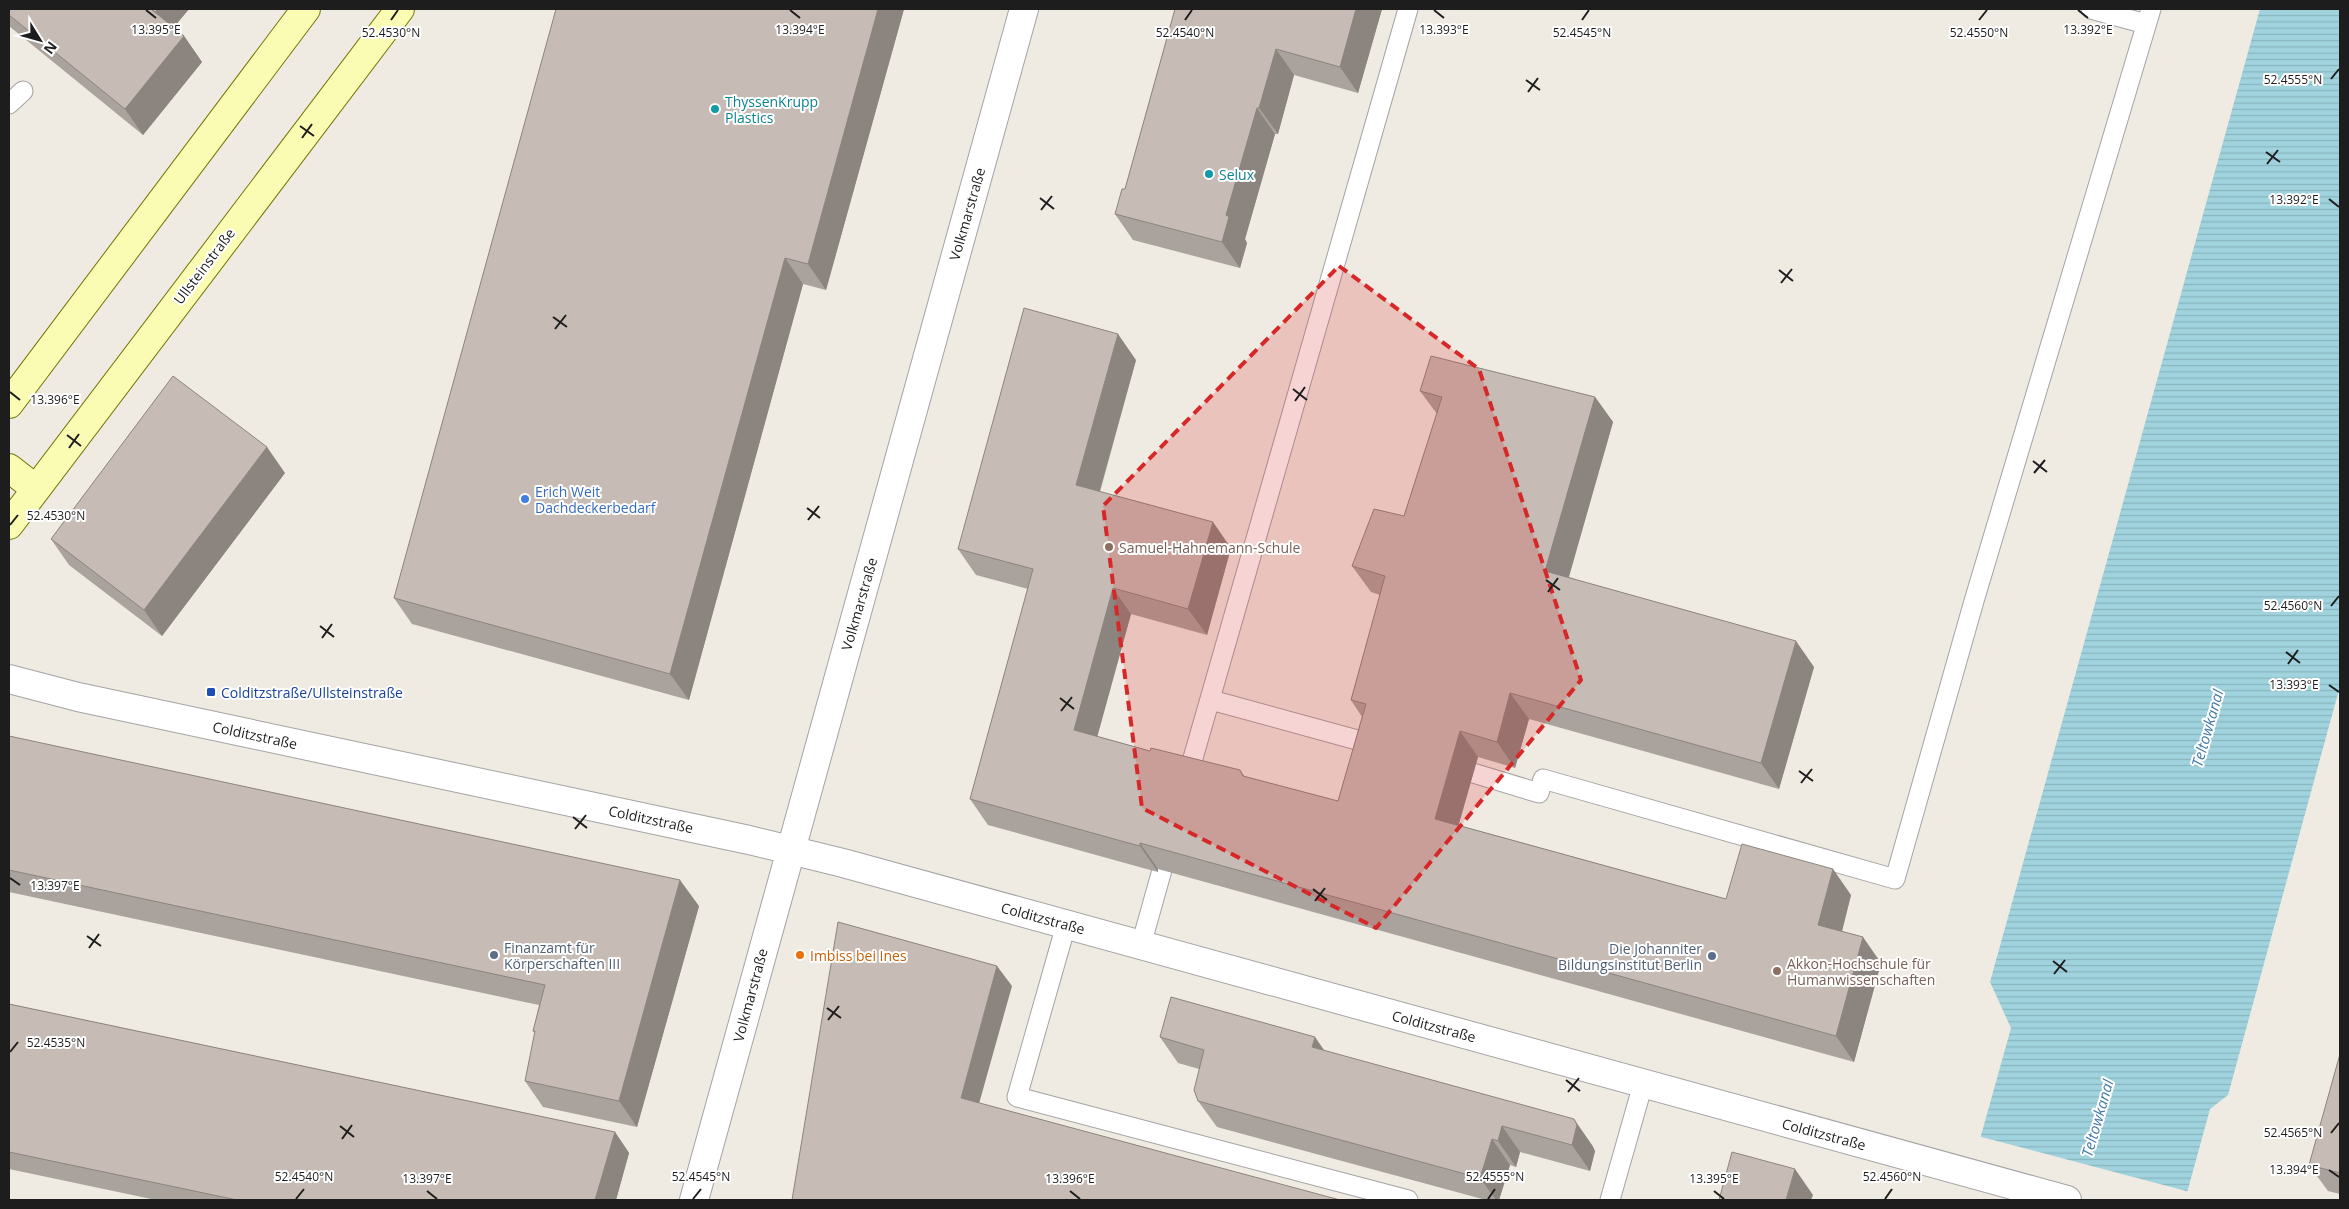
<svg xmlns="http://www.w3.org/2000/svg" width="2349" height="1209" viewBox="0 0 2349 1209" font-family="'Open Sans',sans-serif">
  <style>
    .water { fill: url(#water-rules) }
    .pier { fill: #efeae2 }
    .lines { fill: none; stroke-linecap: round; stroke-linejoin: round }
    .lane-casing { stroke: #a4a4a4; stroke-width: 21 }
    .street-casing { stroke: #a4a4a4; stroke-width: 30 }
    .secondary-casing { stroke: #6f7701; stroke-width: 30 }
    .lane { stroke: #fff; stroke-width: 19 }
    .street { stroke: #fff; stroke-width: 28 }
    .secondary { stroke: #fbfcb3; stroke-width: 28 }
    .wall { fill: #aaa29c }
    .shaded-wall { fill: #8b847f }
    .building { fill: #c6bcb5; stroke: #8b847f }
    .marked { fill: #d62828; fill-opacity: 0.2; stroke: #d62828; stroke-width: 4; stroke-dasharray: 10 6; stroke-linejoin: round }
    .ticks { fill: none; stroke: #1d1d1d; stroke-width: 2 }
    .culture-dot { fill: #0f9aa8; stroke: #fff; stroke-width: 2 }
    .shop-dot { fill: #3f7fe0; stroke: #fff; stroke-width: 2 }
    .education-dot { fill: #8d6e63; stroke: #fff; stroke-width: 2 }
    .transit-dot { fill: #1a4fb4; stroke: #fff; stroke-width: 2 }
    .service-dot { fill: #5c6f8a; stroke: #fff; stroke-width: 2 }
    .food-dot { fill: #e8710a; stroke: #fff; stroke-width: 2 }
    .labels { text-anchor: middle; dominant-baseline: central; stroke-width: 4; stroke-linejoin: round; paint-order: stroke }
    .culture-label { font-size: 14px; fill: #0d838f; stroke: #fff; text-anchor: start }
    .street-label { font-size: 14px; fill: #1d1d1d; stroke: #fff }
    .shop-label { font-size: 14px; fill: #366cbe; stroke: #fff; text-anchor: start }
    .education-label { font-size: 14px; fill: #785e54; stroke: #fff; text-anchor: start }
    .transit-label { font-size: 14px; fill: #164399; stroke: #fff; text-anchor: start }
    .service-label { font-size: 14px; fill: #4e5e75; stroke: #fff; text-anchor: start }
    .food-label { font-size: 14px; fill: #c56008; stroke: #fff; text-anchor: start }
    .water-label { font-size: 15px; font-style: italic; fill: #437aa8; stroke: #fff }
    .ticks-label { font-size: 12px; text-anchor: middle; fill: #1d1d1d; stroke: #fff; stroke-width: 4; stroke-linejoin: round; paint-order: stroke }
  </style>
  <defs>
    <pattern id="water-rules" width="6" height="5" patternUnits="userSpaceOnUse" patternTransform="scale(1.25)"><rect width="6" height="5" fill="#a0d3de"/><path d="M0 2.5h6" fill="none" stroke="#89b5be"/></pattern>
  </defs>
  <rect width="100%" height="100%" fill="#efeae2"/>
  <path class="water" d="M2260,9H2340V686L2228,1095L2210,1109L2185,1200H1963L2011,1028L1990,982Z"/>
  <path class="pier" d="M1978,1136L2190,1192L2187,1200H1961Z"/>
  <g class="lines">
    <defs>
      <path id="lane" d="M2091,9L2146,24
        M9,104L23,91
        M1211,700L1379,746
        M1473,773L1539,793L1543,779L1895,879L1974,601L2151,9
        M1187,779L1408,9
        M1066,925L1017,1097L1408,1200
        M1141,945L1162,870
        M1610,1200L1643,1084"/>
      <path id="street" d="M9,679L78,697L749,840L843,863L2067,1200
        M694,1200L1024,9"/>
      <path id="secondary" d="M9,404L306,9
        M9,468L36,489
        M9,525L400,9"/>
    </defs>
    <use href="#lane" class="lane-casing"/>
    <use href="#street" class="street-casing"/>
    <use href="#secondary" class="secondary-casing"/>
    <use href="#lane" class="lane"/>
    <use href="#street" class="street"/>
    <use href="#secondary" class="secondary"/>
  </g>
  <path class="wall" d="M9,9H189L174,27L184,36L202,62L143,135L9,26Z
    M904,9L826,290L803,284L689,700L412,624L394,598Z
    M1175,9H1382L1358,93L1294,75L1278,134H1275L1245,239L1247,243L1240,268L1133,240L1115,214L1125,189Z
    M1136,360L1100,492L1231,548L1207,635L1131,614L1097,736L1150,751L1240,770L1245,777L1338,801L1362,717L1351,700L1380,595L1371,592L1352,566L1404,516L1437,414L1420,391L1595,397L1613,422L1569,577L1814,667L1779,789L1529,719L1515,768L1478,757L1458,825L1726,899L1851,895L1842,931L1881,963L1854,1062L1158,869V872L1143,868L988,825L970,799L1028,589L976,575L958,549Z
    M285,473L162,636L69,565L51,539Z
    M9,736L699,906L637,1127L543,1107L525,1081L535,1034L533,1031L539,1005L9,892Z
    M9,1004L615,1132L629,1153L616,1200H156L9,1169Z
    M1160,1037L1324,1051L1592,1145L1595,1151L1590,1171L1520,1152L1516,1167L1510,1165L1499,1200H1486L1217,1127L1198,1101L1199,1069L1178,1063Z
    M2340,1054V1194L2328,1191L2309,1165Z"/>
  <path class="shaded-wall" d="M158,9H189L168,34L154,14Z
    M878,9H904L826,290L808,264Z
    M1356,9H1382L1358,93L1340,67Z
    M184,36L202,62L143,135L125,109Z
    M1276,49L1294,75L1278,134L1259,108Z
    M1257,108L1275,134L1245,239L1247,243L1240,268L1222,242L1226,215Z
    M785,258L803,284L689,700L670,674Z
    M1118,334L1136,360L1094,511L1076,485Z
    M1595,397L1613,422L1563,597L1545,571Z
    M267,447L285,473L162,636L144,610Z
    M1213,522L1231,548L1207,635L1188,609Z
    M1113,588L1131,614L1092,756L1074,730Z
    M1796,641L1814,667L1779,789L1761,763Z
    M1510,693L1529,719L1515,768L1497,742Z
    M1460,731L1478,757L1453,845L1435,819Z
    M1140,843L1158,869V872L1140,846Z
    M1833,869L1851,895L1837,951L1818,925Z
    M680,880L699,906L637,1127L619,1101Z
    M1863,937L1881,963L1854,1062L1836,1036Z
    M997,966L1012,986L975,1118L961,1098Z
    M1315,1037L1333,1063L1312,1047Z
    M1574,1119L1592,1145L1595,1151L1590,1171L1572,1145Z
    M1502,1126L1520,1152L1516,1167L1498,1141Z
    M615,1132L629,1153L616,1200H595Z
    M1492,1139L1510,1165L1499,1200H1496L1480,1178Z
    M1795,1169L1813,1195L1811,1200H1786Z"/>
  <path class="building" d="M9,9H151L184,36L125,109L9,15Z
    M151,9H158L155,12Z
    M556,9H878L808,264L785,258L670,674L394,598Z
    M1175,9H1356L1340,67L1276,49L1259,108H1257L1226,215L1229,217L1222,242L1115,214L1122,189H1125Z
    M1024,308L1118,334L1076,485L1213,522L1188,609L1113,588L1074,730L1150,751L1151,748L1240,770L1243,776L1338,801L1366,704L1351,700L1385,576L1352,566L1374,509L1404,516L1442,397L1420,391L1431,356L1595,397L1545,571L1796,641L1761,763L1510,693L1497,742L1460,731L1435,819L1726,899L1742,844L1833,869L1818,925L1863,937L1836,1036L1140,843V846L1125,842L970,799L1033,569L958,549Z
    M173,376L267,447L144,610L51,539Z
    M9,736L680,880L619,1101L525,1081L535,1031H533L545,985L9,870Z
    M838,922L997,966L961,1098L1340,1200H792Z
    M1171,997L1315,1037L1312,1047L1574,1119L1577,1125L1572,1145L1502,1126L1498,1141L1492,1139L1480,1178L1198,1101L1194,1090L1204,1050L1160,1037Z
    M9,1004L615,1132L595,1200H237L9,1152Z
    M2340,1054V1173L2309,1165Z
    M1732,1152L1795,1169L1786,1200H1719Z"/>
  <path class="marked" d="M1339,266L1479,369L1581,680L1376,928L1142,808L1103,506Z"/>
  <path class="ticks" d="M146,10L156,18M790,10L800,18M1434,10L1444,18M2078,10L2088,18M391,20L398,10M1185,20L1192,10M1582,20L1589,10M1979,20L1987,10M2331,79L2339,69M1526,80L1540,90M1528,92L1538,78M300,126L314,136M302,138L312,124M2266,152L2280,162M2267,164L2278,150M1040,198L1054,209M2329,199L2339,207M1041,210L1052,196M1779,270L1793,281M1781,283L1792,269M553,317L567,327M555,329L566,315M1293,389L1307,400M10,392L20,400M1295,401L1305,387M67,435L81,446M69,448L79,434M2033,461L2047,472M2034,473L2045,460M807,508L820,518M808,520L819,506M10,525L18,515M1546,580L1560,590M1548,592L1558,578M2331,606L2339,596M320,626L334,637M322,638L332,624M2286,652L2300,663M2288,664L2298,650M2329,685L2339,692M1060,698L1074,709M1061,711L1072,697M1799,771L1813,781M1801,783L1812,769M573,817L587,828M575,829L586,815M10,878L20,885M1313,889L1327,900M1315,901L1325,888M87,936L101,946M89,948L99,934M2053,961L2067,972M2054,974L2065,960M827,1008L841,1018M828,1020L839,1006M10,1052L18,1042M1566,1080L1580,1091M1568,1092L1579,1078M340,1126L354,1137M2331,1133L2339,1123M342,1139L352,1125M2329,1170L2339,1177M427,1191L437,1199M1070,1191L1080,1199M1714,1191L1724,1199M296,1199L304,1189M693,1199L701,1189M1488,1199L1495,1189M1885,1199L1892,1189"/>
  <g class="culture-dot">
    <circle cx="715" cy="109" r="5"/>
    <circle cx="1209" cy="174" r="5"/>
  </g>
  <circle class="shop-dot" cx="525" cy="499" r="5"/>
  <g class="education-dot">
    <circle cx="1109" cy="547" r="5"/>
    <circle cx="1777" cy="971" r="5"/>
  </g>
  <rect class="transit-dot" x="206" y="687" width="10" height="10" rx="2.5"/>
  <g class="service-dot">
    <circle cx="494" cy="955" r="5"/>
    <circle cx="1712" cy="956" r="5"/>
  </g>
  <circle class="food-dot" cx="800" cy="955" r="5"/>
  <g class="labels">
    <g class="culture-label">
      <text x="725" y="101">ThyssenKrupp<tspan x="725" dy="16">Plastics</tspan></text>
      <text x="1219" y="174">Selux</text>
    </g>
    <g class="street-label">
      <text transform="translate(967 214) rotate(-74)">Volkmarstraße</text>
      <text transform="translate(204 266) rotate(-53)">Ullsteinstraße</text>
      <text transform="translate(859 604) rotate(-74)">Volkmarstraße</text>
      <text transform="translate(255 735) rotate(12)">Colditzstraße</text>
      <text transform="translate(651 819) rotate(12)">Colditzstraße</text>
      <text transform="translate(1043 918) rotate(15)">Colditzstraße</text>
      <text transform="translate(750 995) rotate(-75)">Volkmarstraße</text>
      <text transform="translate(1434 1026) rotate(15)">Colditzstraße</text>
      <text transform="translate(1824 1134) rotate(15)">Colditzstraße</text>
    </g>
    <g class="shop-label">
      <text x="535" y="491">Erich Weit<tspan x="535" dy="16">Dachdeckerbedarf</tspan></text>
    </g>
    <g class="education-label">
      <text x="1119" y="547">Samuel-Hahnemann-Schule</text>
      <text x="1787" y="963">Akkon-Hochschule für<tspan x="1787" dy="16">Humanwissenschaften</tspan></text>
    </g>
    <g class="transit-label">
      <text x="221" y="692">Colditzstraße/Ullsteinstraße</text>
    </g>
    <g class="service-label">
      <text x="504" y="947">Finanzamt für<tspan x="504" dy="16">Körperschaften III</tspan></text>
      <text x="1702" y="948" text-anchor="end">Die Johanniter<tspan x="1702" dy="16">Bildungsinstitut Berlin</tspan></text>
    </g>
    <g class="food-label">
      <text x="810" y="955">Imbiss bei Ines</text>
    </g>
    <g class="water-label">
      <text transform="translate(2207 728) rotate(-74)">Teltowkanal</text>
      <text transform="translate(2097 1118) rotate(-74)">Teltowkanal</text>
    </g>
  </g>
  <g class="ticks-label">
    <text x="1444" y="34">13.393°E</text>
    <text x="2088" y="34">13.392°E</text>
    <text x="156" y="34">13.395°E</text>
    <text x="800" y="34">13.394°E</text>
    <text x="391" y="37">52.4530°N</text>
    <text x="1185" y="37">52.4540°N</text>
    <text x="1582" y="37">52.4545°N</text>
    <text x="1979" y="37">52.4550°N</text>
    <text x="2293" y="84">52.4555°N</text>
    <text x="2294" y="204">13.392°E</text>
    <text x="55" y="404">13.396°E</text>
    <text x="56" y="520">52.4530°N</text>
    <text x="2293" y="610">52.4560°N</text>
    <text x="2294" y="689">13.393°E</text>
    <text x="55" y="890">13.397°E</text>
    <text x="56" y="1047">52.4535°N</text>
    <text x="2293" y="1137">52.4565°N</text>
    <text x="2294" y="1174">13.394°E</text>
    <text x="304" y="1181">52.4540°N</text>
    <text x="701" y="1181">52.4545°N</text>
    <text x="1495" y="1181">52.4555°N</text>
    <text x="1892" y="1181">52.4560°N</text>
    <text x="427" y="1183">13.397°E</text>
    <text x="1070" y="1183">13.396°E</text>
    <text x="1714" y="1183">13.395°E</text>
  </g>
  <rect width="2349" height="1209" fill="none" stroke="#1d1d1d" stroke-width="20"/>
  <g transform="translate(40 40) rotate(127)" stroke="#ffffff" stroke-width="4" paint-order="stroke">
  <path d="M0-4L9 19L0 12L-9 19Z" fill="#1d1d1d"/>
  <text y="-8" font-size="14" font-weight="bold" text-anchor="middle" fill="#1d1d1d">N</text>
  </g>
</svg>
